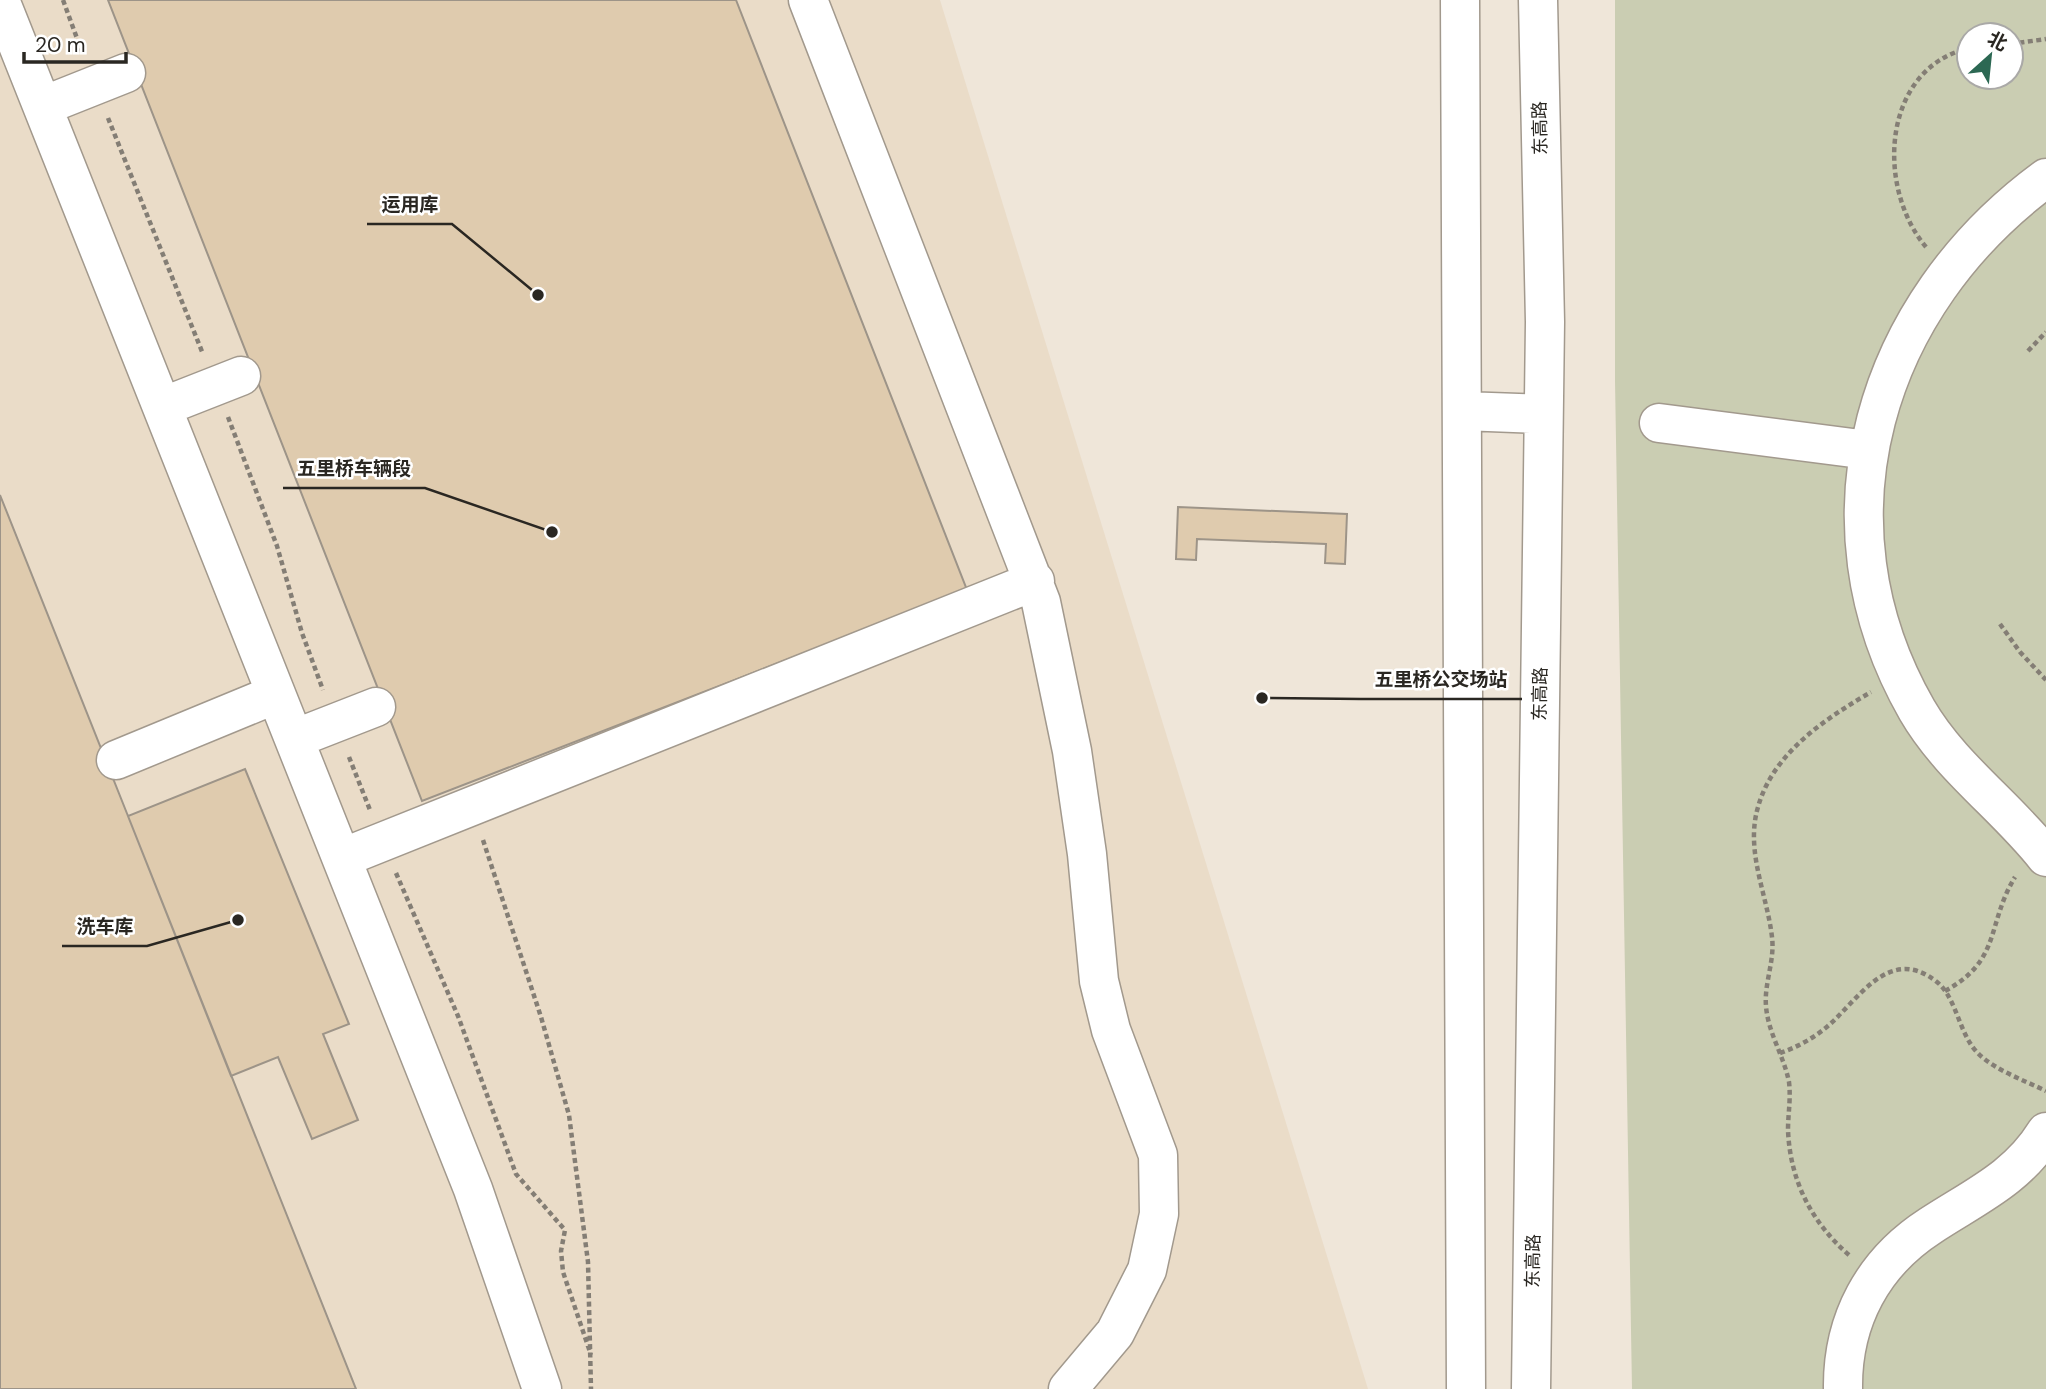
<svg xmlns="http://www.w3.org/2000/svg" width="2046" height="1389" viewBox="0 0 2046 1389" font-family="'DM Sans','Noto Sans SC',sans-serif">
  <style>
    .built { fill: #eadcc8 }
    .green { fill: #cacdb2; fill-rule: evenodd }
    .building { fill: #dfcbae; stroke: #9d9488; stroke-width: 2 }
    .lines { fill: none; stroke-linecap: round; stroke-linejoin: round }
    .minor-casing { stroke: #a2998d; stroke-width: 41 }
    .path { stroke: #847e75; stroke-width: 4.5; stroke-dasharray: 5 3.5; stroke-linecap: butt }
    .minor { stroke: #fff; stroke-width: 38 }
    .labels { text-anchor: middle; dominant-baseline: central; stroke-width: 5; stroke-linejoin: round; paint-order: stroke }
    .street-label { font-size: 18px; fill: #2a2722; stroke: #fff }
    .leader { fill: none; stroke: #2a2722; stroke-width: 2.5 }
    .callout-dot { fill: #2a2722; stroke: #fff; stroke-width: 2.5 }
    .callout-label { font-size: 19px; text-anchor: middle; font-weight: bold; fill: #2a2722; stroke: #fff; stroke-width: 5; stroke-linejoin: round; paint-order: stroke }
  </style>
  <rect width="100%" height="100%" fill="#efe6d9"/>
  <path class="built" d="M0,0H940L1368,1389H0Z"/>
  <path class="green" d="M1615,0H2046V1389H1632L1615,381ZM1969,35H2011V77H1969Z"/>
  <path class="building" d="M108,0H736L967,590L422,801Z
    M0,495L128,816L356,1389H0Z
    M1178,507L1347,514L1345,564L1325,563L1326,544L1197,539L1196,560L1176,559Z
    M245,769L349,1024L323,1034L358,1120L312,1139L278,1057L231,1076L128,816Z"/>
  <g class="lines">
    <defs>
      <path id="minor" d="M0,0L473,1189L542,1389
        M808,0L1041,602L1072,751L1087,854L1099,981L1111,1030L1158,1155L1159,1214L1147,1270L1115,1333L1068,1389
        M1460,0L1466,1389
        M43,106L126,73
        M2046,178C1874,304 1808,520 1917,710C1950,767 2006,806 2046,857
        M162,407L241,376
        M1463,411L1543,414
        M1659,423L1868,450
        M294,739L376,707
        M116,760L276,694
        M342,858L1035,581
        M1531,1389L1545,322L1538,0
        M1843,1389C1842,1320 1873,1263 1930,1226C1974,1197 2017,1179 2046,1132"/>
    </defs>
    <use href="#minor" class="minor-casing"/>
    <path class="path" d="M63,0L82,52
      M2011,44L2046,39
      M108,118L203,354
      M1926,247C1876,188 1881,69 1969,48
      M2028,351L2046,332
      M228,417L277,546L302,633L323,690
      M2000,624L2020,652L2046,680
      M349,757L370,810
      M483,840L541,1017L569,1115L588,1262L591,1389
      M396,873L458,1016L516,1174L565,1230L561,1251L563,1272L591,1355
      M1945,991C2002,960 1986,925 2015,877
      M1780,1053C1795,1048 1810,1040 1823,1030C1856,1005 1887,942 1937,982C1954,996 1958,1024 1970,1043C1984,1067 2022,1079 2046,1091
      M1849,1255C1811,1222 1790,1180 1788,1130C1788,1114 1791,1099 1789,1082C1784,1056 1768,1033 1766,1006C1764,983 1775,961 1772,937C1767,894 1745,851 1758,807C1773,753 1825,719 1871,692"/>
    <use href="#minor" class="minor"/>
  </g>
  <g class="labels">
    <g class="street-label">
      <text transform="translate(1540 128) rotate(-91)">东高路</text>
      <text transform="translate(1540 694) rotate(-89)">东高路</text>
      <text transform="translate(1533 1261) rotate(-89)">东高路</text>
    </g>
  </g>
  <path class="leader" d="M538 295L452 224H367M552 532L425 488H283M1262 698L1361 699H1522M238 920L147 946H62"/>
  <g class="callout-dot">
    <circle cx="538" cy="295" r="7"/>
    <circle cx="552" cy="532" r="7"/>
    <circle cx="1262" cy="698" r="7"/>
    <circle cx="238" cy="920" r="7"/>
  </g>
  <g class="callout-label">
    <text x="410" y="211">运用库</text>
    <text x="354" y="475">五里桥车辆段</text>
    <text x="1441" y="686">五里桥公交场站</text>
    <text x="105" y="933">洗车库</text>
  </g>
  <g transform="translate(1990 56) rotate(27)"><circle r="33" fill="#ffffff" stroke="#aaa9a7" stroke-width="2"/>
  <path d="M0-5L12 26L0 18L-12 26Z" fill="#2c6853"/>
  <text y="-10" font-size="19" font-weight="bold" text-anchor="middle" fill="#2a2722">北</text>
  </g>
  <path d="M24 52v10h102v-10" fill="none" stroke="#2a2722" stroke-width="3.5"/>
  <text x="35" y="52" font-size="21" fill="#2a2722" stroke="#ffffff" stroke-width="5" paint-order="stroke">20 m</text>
</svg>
